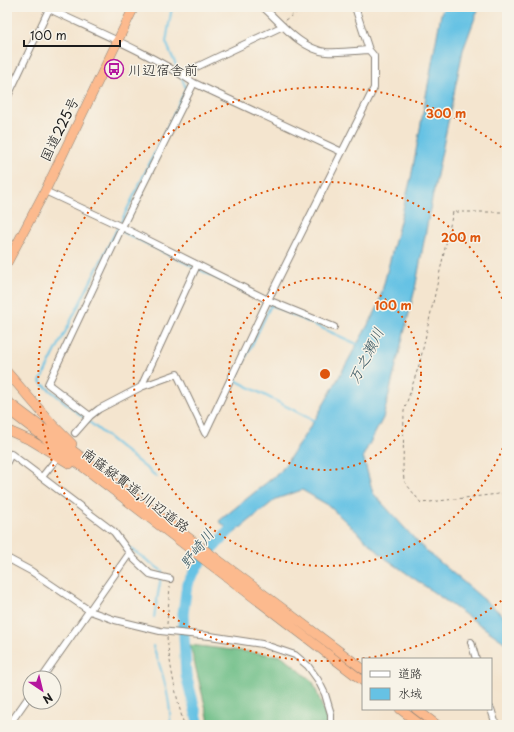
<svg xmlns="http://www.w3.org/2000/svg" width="514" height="732" viewBox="0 0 514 732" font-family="'Playpen Sans','Klee One',sans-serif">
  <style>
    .forest { fill: #71bf89; stroke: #466e52 }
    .water { fill: #66c2e4; stroke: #416f80 }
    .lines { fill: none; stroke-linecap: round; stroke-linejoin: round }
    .stream { stroke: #66c2e4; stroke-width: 2 }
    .river { stroke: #66c2e4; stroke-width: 11 }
    .minor-casing { stroke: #888076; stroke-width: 8 }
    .highway-casing { stroke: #888076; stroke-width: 10 }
    .path { stroke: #888076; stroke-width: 1; stroke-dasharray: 3 3; stroke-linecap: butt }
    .minor { stroke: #fff; stroke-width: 6 }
    .highway { stroke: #fcba8e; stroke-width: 9 }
    .ring { fill: none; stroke: #de560d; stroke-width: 2; stroke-dasharray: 2 4 }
    .labels { text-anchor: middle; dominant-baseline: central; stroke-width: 3; stroke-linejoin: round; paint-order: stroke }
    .poi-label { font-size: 14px; fill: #1c1c1c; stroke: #f7f3e8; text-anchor: start }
    .street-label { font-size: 14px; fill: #1c1c1c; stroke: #f7f3e8 }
    .water-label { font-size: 15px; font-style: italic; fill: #365662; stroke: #f7f3e8 }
    .centre { fill: #de560d; stroke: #f7f3e8; stroke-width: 2 }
    .ring-label { font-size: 12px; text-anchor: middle; font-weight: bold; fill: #de560d; stroke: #f7f3e8; stroke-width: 3; stroke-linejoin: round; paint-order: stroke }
  </style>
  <rect width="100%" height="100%" fill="#f7f3e8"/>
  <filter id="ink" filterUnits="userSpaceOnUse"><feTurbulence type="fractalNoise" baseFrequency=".025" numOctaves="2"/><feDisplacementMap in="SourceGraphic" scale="8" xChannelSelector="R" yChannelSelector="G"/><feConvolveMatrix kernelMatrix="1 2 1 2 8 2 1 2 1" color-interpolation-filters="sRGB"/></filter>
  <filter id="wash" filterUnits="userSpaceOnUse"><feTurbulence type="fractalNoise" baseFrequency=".012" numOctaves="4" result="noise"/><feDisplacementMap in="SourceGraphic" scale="16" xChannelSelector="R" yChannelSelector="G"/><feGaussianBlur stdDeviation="0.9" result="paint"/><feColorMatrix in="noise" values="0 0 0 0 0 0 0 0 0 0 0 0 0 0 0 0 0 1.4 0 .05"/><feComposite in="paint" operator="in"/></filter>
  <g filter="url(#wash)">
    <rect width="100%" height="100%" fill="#f4e5cf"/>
    <path class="forest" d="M190,645L282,656L313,682L329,725H209L208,717Z"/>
    <path class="water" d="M444,7H479L463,50L431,204L415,289L383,418L363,456L373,493L421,546L507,619V644L385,558L328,505L302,490L276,499L233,534L219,521L281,471L316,418L378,307L411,178L441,14Z"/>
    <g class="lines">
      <path class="stream" d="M172,7L166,42L178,70
        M121,222L186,89L182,78
        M118,227L40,382L157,477
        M123,232L249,294
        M269,304L271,305L235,380L315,421
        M271,305L359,345
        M127,546L162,571L154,617
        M153,646C161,668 172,702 170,725"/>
      <path class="river" d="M199,725L186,675L183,614L187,584L201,561L239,520"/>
    </g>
  </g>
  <g filter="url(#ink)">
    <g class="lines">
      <defs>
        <path id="minor" d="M45,7C95,31 148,52 194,83L342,152
          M263,7C281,23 301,49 326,52C340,53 355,51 369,50
          M183,76L186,72L283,26
          M7,98L50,7
          M45,191L122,227L268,300L334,327
          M141,387L197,265
          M90,416L48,384L122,227L194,83
          M75,433L90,416L99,409L141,387L177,374L205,433L268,300L374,88V56L369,50L355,7
          M7,462L11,454L114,532L134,559L150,574L170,579
          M42,477L57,458
          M7,558L31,571L90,611L115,620L160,631L210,636L262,644L295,655L308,666L318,680L325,694L331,714V725
          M471,642L476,659
          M42,678L129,554
          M491,709L496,725
          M9,725L30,695"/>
        <path id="highway" d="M7,263L45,191L134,7
          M7,372L52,424L72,444
          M7,401L363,669
          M7,409L363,681
          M7,430L32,441L70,464
          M400,709L421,725
          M416,709L437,725"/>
      </defs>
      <use href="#minor" class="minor-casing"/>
      <use href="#highway" class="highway-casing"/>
      <path class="path" d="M285,20L303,8L308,7
        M507,212H453L420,362L404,411L403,468L404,481L421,503L507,493
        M167,624L170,586
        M167,637C170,667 176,696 184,725"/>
      <use href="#minor" class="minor"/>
      <use href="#highway" class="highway"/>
    </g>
  </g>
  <g class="ring">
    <circle cx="325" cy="374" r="96"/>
    <path d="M507 437A192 192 0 1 1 507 311"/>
    <path d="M506 597A287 287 0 1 1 506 151"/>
  </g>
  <defs>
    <symbol id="bus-ring" viewBox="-11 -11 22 22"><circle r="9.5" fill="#f7f3e8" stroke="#b5179e" stroke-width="1.5"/><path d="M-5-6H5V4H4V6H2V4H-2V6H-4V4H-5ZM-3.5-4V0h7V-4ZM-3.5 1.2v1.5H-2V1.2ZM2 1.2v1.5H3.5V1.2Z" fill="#b5179e"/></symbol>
  </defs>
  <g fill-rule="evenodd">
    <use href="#bus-ring" x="103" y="58" width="22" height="22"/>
  </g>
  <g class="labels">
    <g class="poi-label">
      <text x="128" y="69">川辺宿舎前</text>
    </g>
    <g class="street-label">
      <text transform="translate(59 129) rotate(-64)">国道225号</text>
      <text transform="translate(136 490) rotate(37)">南薩縦貫道;川辺道路</text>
    </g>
    <g class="water-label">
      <text transform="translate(365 355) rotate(-63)">万之瀬川</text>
      <text transform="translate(196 548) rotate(-52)">野崎川</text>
    </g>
  </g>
  <circle cx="325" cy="374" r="6" class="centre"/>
  <g class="ring-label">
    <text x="446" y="118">300 m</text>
    <text x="461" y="242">200 m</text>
    <text x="393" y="310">100 m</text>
  </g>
  <rect width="514" height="732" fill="none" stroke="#f7f3e8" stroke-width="24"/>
  <rect x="362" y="658" width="130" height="52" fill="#f7f3e8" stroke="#9f9d96"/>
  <rect x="370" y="671" width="20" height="6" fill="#ffffff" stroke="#9f9d96"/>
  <text x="398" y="678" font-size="12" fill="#1c1c1c">道路</text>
  <rect x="370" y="688" width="20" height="12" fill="#66c2e4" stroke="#9f9d96"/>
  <text x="398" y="698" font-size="12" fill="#1c1c1c">水域</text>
  <g transform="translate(42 690) rotate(145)"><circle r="19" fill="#f7f3e8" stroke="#9f9d96"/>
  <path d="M0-3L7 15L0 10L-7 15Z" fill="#b5179e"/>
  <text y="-6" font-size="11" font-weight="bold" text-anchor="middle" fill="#1c1c1c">N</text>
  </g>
  <path d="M24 40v6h96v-6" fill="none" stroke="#1c1c1c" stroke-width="2"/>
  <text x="30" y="40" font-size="12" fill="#1c1c1c" stroke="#f7f3e8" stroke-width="3" paint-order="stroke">100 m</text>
</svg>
